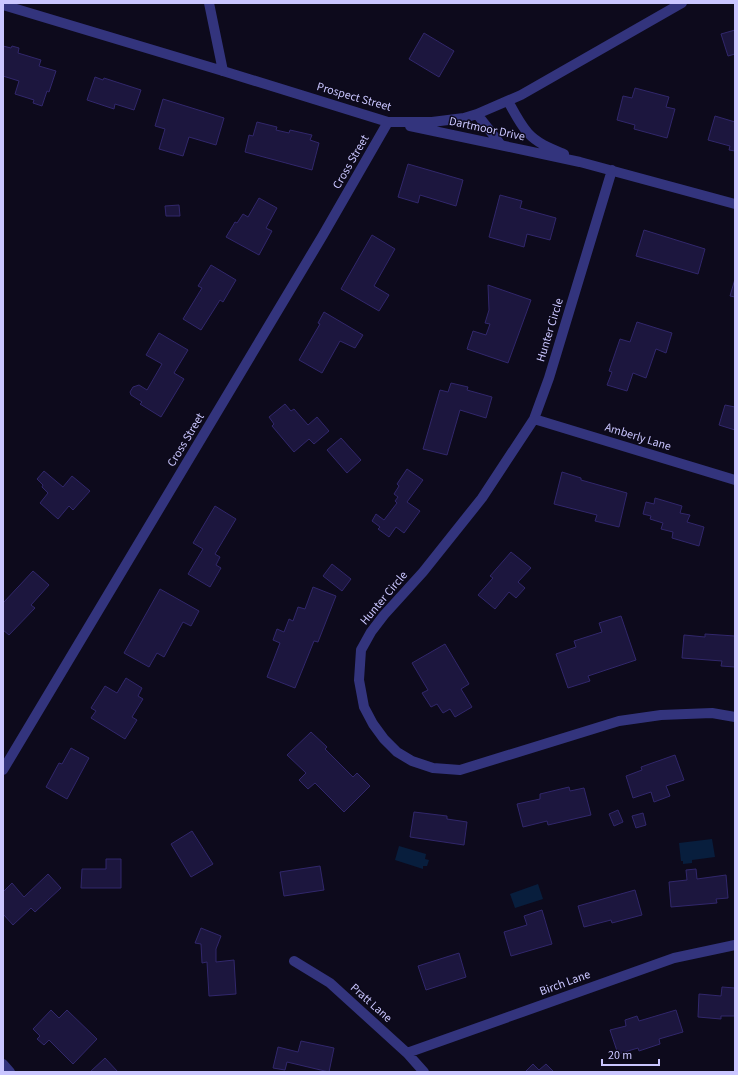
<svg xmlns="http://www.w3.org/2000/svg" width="738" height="1075" viewBox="0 0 738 1075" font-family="'Source Sans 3',sans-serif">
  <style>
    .water { fill: #081e3d }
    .building { fill: #1c163e; stroke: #31276b }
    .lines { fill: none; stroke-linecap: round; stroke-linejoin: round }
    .minor { stroke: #33347d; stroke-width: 10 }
    .tertiary { stroke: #33347d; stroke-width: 10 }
    .labels { text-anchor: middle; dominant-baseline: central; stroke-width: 3; stroke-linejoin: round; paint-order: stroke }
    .street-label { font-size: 12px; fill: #cac6ff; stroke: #0d0a1c }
  </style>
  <rect width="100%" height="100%" fill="#0d0a1c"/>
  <path class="water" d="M712,839L715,857L692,860V863L683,864V861H681L679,843Z
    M399,846L426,854L425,859L429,860L427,866H423V869L395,860Z
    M538,884L543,899L515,908L510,894Z"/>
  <path class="building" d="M735,30V54L728,56L721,34Z
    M424,33L454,51L439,77L409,59Z
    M3,46L11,48L12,46L19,48L18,53L41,60L39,66L56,71L49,92L47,91L42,106L33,103L34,100L15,94L19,81L3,76Z
    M95,77L103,80L104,78L141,90L134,110L115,104L114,109L87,100Z
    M635,88L669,97L666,107L675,109L667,138L634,129L635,125L617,120L623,96L632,98Z
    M163,99L224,118L216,145L189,137L183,156L159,149L165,129L155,126Z
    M715,116L735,122V151L729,150L730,146L708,140Z
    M257,122L277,127L276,130L289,133L290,130L312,135L310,140L319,143L312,170L245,152L249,135L253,136Z
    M408,164L463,180L456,206L420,195L418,203L398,197Z
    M500,195L522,201L520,208L556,218L550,240L527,234L524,247L489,237Z
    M259,198L277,208L266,228L272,231L259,255L226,237L235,222L237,223L243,214L248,217Z
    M179,205L180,216H166L165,206Z
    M644,230L705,249L698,274L636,256Z
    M372,235L395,249L374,286L389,295L379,311L341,289Z
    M211,265L236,280L223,302L220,300L201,330L183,319L202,288L198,286Z
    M735,279V297L730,296Z
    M488,285L531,300L508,363L467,349L473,331L486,335L490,324L485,323L489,310Z
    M324,312L363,335L355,348L340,341L322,373L299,360L320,324L318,323Z
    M637,322L672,333L666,353L656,349L646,378L633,373L627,391L607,385L612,372L609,371L620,339L630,342Z
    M159,333L188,350L174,373L184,379L161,417L140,404L142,402L131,395L130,392L133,387L139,385L147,390L162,364L146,355Z
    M451,383L468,387L467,390L492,397L486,418L460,410L447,455L423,449L440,390L448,392Z
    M285,404L291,411L294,409L308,425L317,417L329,431L314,444L309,439L294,452L272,426L274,424L269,417Z
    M725,405L735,407V430L719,425Z
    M341,438L361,460L347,473L327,450Z
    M407,469L423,480L407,502L420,511L404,533L396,527L389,537L378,529L380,527L372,521L376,514L384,520L397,503L395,501L398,497L394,494L399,486L397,484Z
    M44,471L63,487L72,476L90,491L73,510L69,506L58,519L40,503L48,493L42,487L43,485L37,479Z
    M562,472L581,478V480L627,493L619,527L595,521L597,515L554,504Z
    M655,498L682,506L680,513L690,515L687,522L704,527L699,546L672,538L673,532L661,529L663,523L650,519L651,516L643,514L646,502L654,504Z
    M215,506L236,519L215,554L220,557L216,565L221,568L210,587L188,574L203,549L193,543Z
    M511,552L531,568L518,582L525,588L516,598L509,592L495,609L478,595L493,578L490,576Z
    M332,564L351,579L342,591L323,576Z
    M33,571L49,585L31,605L35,608L9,635L3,630V603Z
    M313,587L336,596L318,642L314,641L295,688L267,677L280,643L273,640L277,629L284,632L289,619L293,621L298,607L305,609Z
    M160,589L199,611L191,626L183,622L164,657L157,653L149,667L124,653Z
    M621,616L636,660L588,676L590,681L568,688L556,654L576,647L574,641L602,632L599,623Z
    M705,634L735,636V667L721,666L722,661L682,658L684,635L705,637Z
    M445,644L469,684L461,689L472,707L455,717L450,709L443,713L437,704L431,707L422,693L428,690L412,663Z
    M126,678L142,688L138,696L143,699L132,717L137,720L125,739L91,718L96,711L91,708L105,686L117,693Z
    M311,732L327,747L325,749L353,777L357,773L370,786L344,812L315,783L308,789L299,780L306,773L287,755Z
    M71,748L89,758L67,799L46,787L59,763L62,764Z
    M675,755L684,780L666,786L670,796L654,802L651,792L633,798L626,776L642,770L641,767Z
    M569,787L570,791L584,788L591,815L548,825L547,821L523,827L517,804L540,799V794Z
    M618,810L623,822L614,826L609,814Z
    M414,812L447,816V819L467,822L464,845L410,837Z
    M643,813L646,825L636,828L632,816Z
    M192,831L213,864L191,877L171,844Z
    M106,859H121V888H81L82,869H106Z
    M320,866L324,890L284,896L280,872Z
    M696,869L697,879L726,875L728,898L716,899L717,903L671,907L669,882L687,880L686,870Z
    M48,874L61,888L35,912L31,908L13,925L3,914V892L12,883L24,897Z
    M635,890L642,915L612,923L611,920L584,927L578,906Z
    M542,910L552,944L511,956L504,932L527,925L524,916Z
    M201,928L221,936L216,949V962L234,960L236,994L209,996L207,962L202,963L201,944L195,943Z
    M459,953L466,977L426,990L418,966Z
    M722,987L735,988V1016H721V1019L698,1017L699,994L721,996Z
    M51,1010L59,1018L67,1010L97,1039L73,1064L49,1040L44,1045L37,1039L40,1036L33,1029Z
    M676,1010L683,1032L659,1039L660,1044L639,1051L638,1048L618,1054L610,1030L626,1026L625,1020L637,1016L639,1021Z
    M301,1041L334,1048L329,1072L287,1062L285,1070L273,1068L278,1047L298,1052Z
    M105,1058L118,1072H90Z
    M533,1064L539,1070L546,1064L554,1072H525Z"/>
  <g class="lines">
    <path class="minor" d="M223,71L388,122H432L464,118L477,114L521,95L682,3
      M508,101C514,112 520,124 528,133C538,144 552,149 564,154
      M477,114L501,145
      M410,126L580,162L735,204
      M612,170L549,378L534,419L482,498L423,572L384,615L371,632L361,650L359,680L364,707L373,724L384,739L397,752L412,761L433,768L460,770L619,721L661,715L686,714L712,713L735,717
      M534,419L735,480
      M3,770L323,235L388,122
      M294,961L330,983L407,1053L424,1072
      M407,1053L674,958L735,945"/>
    <path class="tertiary" d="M3,5L223,71L209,3
      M3,1064L10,1072"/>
  </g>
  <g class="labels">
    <g class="street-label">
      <text transform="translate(354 97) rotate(16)">Prospect Street</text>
      <text transform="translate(487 129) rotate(12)">Dartmoor Drive</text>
      <text transform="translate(351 162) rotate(-60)">Cross Street</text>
      <text transform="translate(550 330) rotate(-73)">Hunter Circle</text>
      <text transform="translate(638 437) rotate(17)">Amberly Lane</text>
      <text transform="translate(186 440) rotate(-59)">Cross Street</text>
      <text transform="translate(384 598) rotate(-50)">Hunter Circle</text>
      <text transform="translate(565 983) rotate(-20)">Birch Lane</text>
      <text transform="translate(371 1003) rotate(42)">Pratt Lane</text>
    </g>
  </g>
  <rect width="738" height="1075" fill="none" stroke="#cac6ff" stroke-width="8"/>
  <path d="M602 1059v6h57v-6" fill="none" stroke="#cac6ff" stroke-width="2"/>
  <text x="608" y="1059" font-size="12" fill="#cac6ff" stroke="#0d0a1c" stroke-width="3" paint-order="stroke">20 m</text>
</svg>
